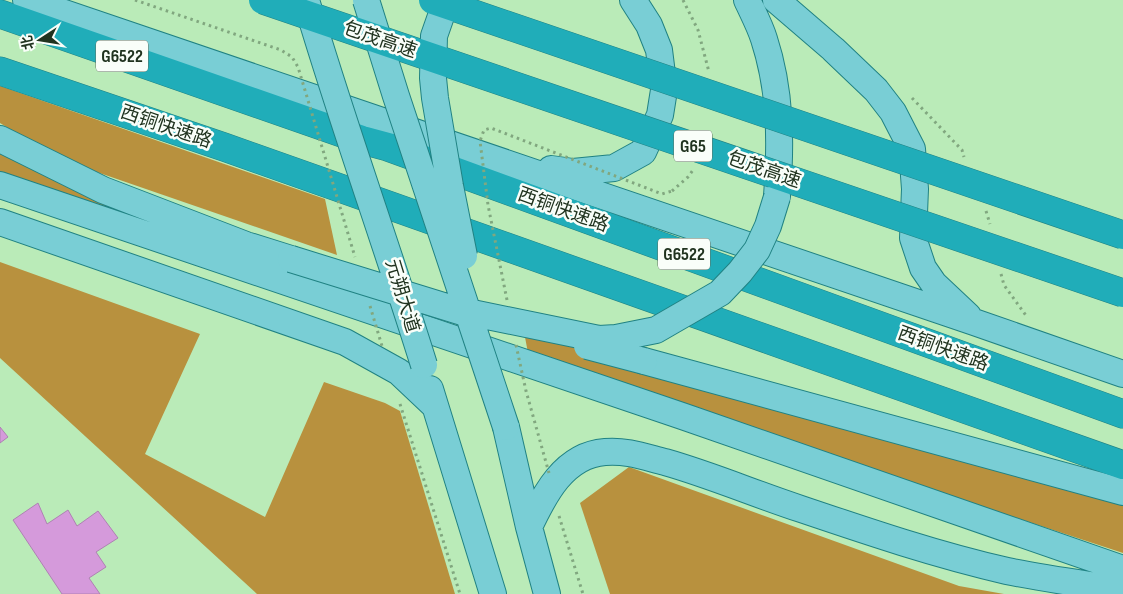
<svg xmlns="http://www.w3.org/2000/svg" width="1123" height="594" viewBox="0 0 1123 594" font-family="'Sofia Sans Condensed','Noto Sans SC',sans-serif">
  <style>
    .forest { fill: #b8913e }
    .building { fill: #d59adb; stroke: #ae82b2 }
    .lines { fill: none; stroke-linecap: round; stroke-linejoin: round }
    .primary-casing { stroke: #208283; stroke-width: 28 }
    .motorway-casing { stroke: #208283; stroke-width: 29 }
    .path { stroke: #81a77f; stroke-width: 3; stroke-dasharray: 2.5 4; stroke-linecap: butt }
    .primary { stroke: #79ced5; stroke-width: 26 }
    .motorway { stroke: #20adb9; stroke-width: 28 }
    .primary-bridge-casing { stroke: #208283; stroke-width: 28; stroke-linecap: butt }
    .motorway-bridge-casing { stroke: #208283; stroke-width: 29; stroke-linecap: butt }
    .path-bridge { stroke: #81a77f; stroke-width: 3; stroke-dasharray: 2.5 4; stroke-linecap: butt }
    .primary-bridge { stroke: #79ced5; stroke-width: 26 }
    .motorway-bridge { stroke: #20adb9; stroke-width: 28 }
    .labels { text-anchor: middle; dominant-baseline: central; stroke-width: 5; stroke-linejoin: round; paint-order: stroke }
    .shield { fill: #f9fef9; stroke: #617060; stroke-width: 1 }
    .shield-label { font-size: 18px; font-weight: bold; fill: #20331f }
    .street-label { font-size: 19px; fill: #20331f; stroke: #f9fef9 }
  </style>
  <rect width="100%" height="100%" fill="#baebb8"/>
  <path class="forest" d="M0,86L325,199L337,255L59,159L0,123Z
    M0,144L227,259L0,181Z
    M0,262L200,334L145,454L265,517L324,382L385,403L400,411L455,594H257L0,358Z
    M524,332L1123,503V553L529,358Z
    M629,467L959,586L1004,594H610L580,503Z"/>
  <path class="building" d="M0,427L8,437L0,443Z
    M38,503L47,524L68,510L77,526L98,511L118,538L96,552L106,567L89,578L100,594H62L13,520Z"/>
  <g class="lines">
    <defs>
      <path id="primary" d="M26,0L974,322L1123,374
        M747,0C753,13 760,26 764,39C781,91 781,143 777,196
        M776,0L833,49L876,90L893,112L912,149L915,189L913,238L923,268L934,284L968,316
        M0,139L103,190L246,245L291,259
        M551,169L573,172L614,168L643,152L660,115L664,90L659,50L649,25L633,0
        M0,185L682,416L1123,569
        M0,222L345,342L399,372L435,406
        M644,361L1123,492
        M430,389L493,594
        M506,427L529,527L547,594
        M529,527C544,495 564,455 605,452C626,450 645,457 665,462C711,475 755,494 801,509C869,532 937,555 1007,571C1045,579 1085,584 1123,590"/>
      <path id="motorway" d="M0,14L362,140L388,147L1123,414
        M0,71L224,147L1123,465"/>
    </defs>
    <use href="#primary" class="primary-casing"/>
    <use href="#motorway" class="motorway-casing"/>
    <path class="path" d="M683,0L698,30L709,72
      M912,98L962,150L964,157
      M672,191L688,177L693,170
      M986,211L990,224
      M1001,274L1004,285L1027,317
      M400,404L460,594
      M559,516L583,594"/>
    <use href="#primary" class="primary"/>
    <use href="#motorway" class="motorway"/>
    <defs>
      <path id="primary-bridge" d="M306,0C342,122 386,243 424,365
        M366,0L396,96L506,427
        M451,0L441,16L434,36L433,78L435,98L450,186L464,256
        M291,259L469,314
        M453,309L599,339L616,338L656,330L720,293L740,272L757,250L768,226L777,197
        M587,346L644,361"/>
      <path id="motorway-bridge" d="M263,0L1123,293
        M433,0L1123,235"/>
    </defs>
    <use href="#primary-bridge" class="primary-bridge-casing"/>
    <use href="#motorway-bridge" class="motorway-bridge-casing"/>
    <path class="path-bridge" d="M135,0L281,50L292,57L298,67L355,257
      M507,300L488,205L480,141L484,130L491,128L662,194L672,191
      M370,306L382,346
      M516,345L526,391L549,473"/>
    <use href="#primary-bridge" class="primary-bridge"/>
    <use href="#motorway-bridge" class="motorway-bridge"/>
  </g>
  <g class="labels">
    <g class="shield">
      <rect x="96" y="40.5" width="52" height="31" rx="4"/>
      <rect x="674" y="130.5" width="38" height="31" rx="4"/>
      <rect x="658" y="238.5" width="52" height="31" rx="4"/>
    </g>
    <g class="shield-label">
      <text x="122" y="56">G6522</text>
      <text x="693" y="146">G65</text>
      <text x="684" y="254">G6522</text>
    </g>
    <g class="street-label">
      <text transform="translate(380 40) rotate(19)">包茂高速</text>
      <text transform="translate(166 127) rotate(19)">西铜快速路</text>
      <text transform="translate(764 170) rotate(19)">包茂高速</text>
      <text transform="translate(563 210) rotate(20)">西铜快速路</text>
      <text transform="translate(402 296) rotate(73)">元朔大道</text>
      <text transform="translate(943 349) rotate(20)">西铜快速路</text>
    </g>
  </g>
  <g transform="translate(40 40) rotate(258)" stroke="#f9fef9" stroke-width="4" paint-order="stroke">
  <path d="M0-4L9 19L0 12L-9 19Z" fill="#20331f"/>
  <text y="-8" font-size="14" font-weight="bold" text-anchor="middle" fill="#20331f">北</text>
  </g>
</svg>
